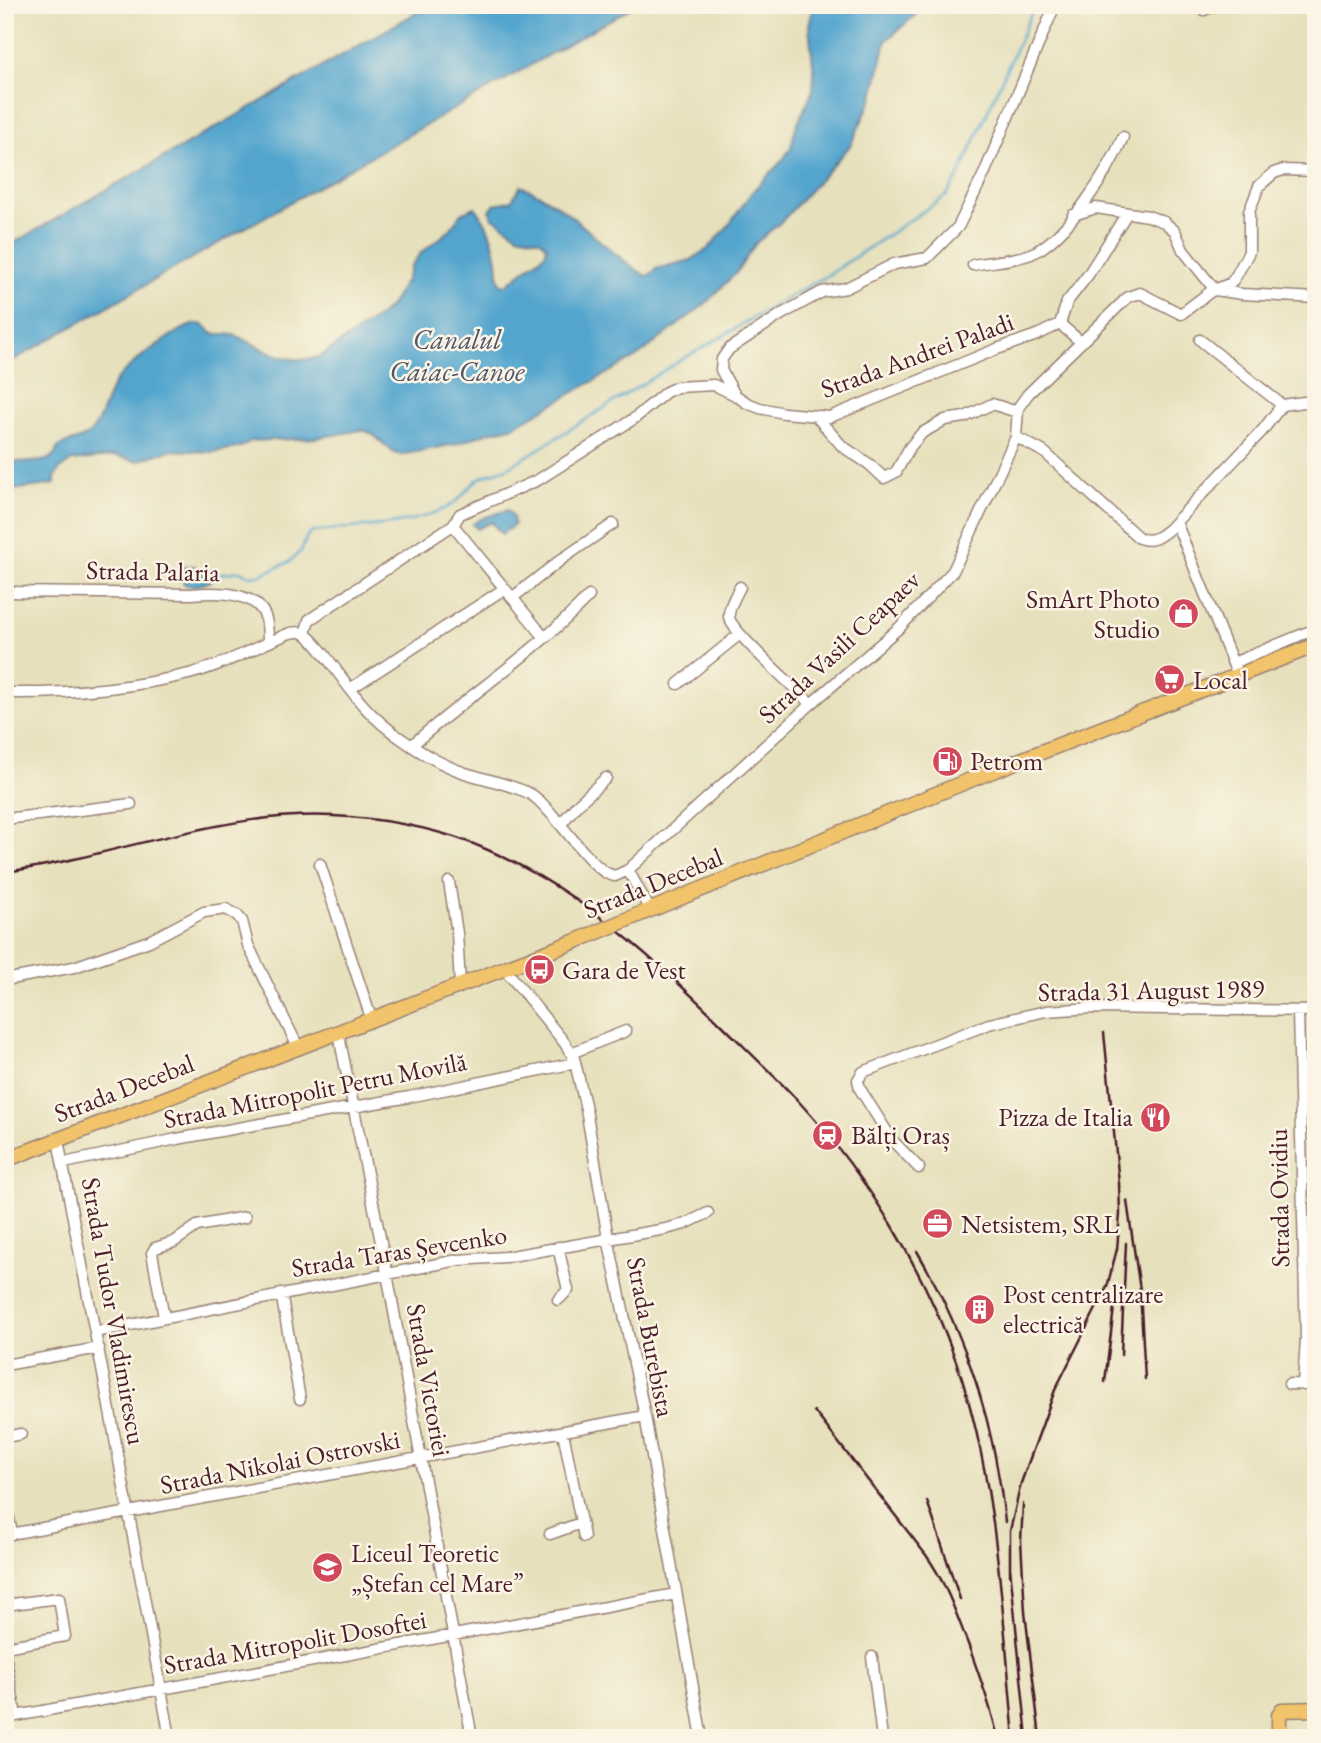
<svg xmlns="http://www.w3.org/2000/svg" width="1321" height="1743" viewBox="0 0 1321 1743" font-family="'EB Garamond',serif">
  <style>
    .water { fill: #53a5ce; stroke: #4e627c; stroke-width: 2 }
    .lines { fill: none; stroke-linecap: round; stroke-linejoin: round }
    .stream { stroke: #53a5ce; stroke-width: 2.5 }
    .minor-casing { stroke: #988074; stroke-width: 13 }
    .major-casing { stroke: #988074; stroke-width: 17 }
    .minor { stroke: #fff; stroke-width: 10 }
    .major { stroke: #f1c36a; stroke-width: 14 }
    .rail { stroke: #4a1f2b; stroke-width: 2.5 }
    .major-bridge-casing { stroke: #988074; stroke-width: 17; stroke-linecap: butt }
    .major-bridge { stroke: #f1c36a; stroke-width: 14 }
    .labels { text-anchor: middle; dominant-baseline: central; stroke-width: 5; stroke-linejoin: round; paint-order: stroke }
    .street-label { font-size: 26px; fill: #4a1f2b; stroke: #fcf5e5 }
    .poi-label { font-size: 26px; fill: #4a1f2b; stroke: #fcf5e5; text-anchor: start }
    .water-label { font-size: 28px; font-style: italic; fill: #4e556c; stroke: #fcf5e5 }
  </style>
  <rect width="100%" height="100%" fill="#fcf5e5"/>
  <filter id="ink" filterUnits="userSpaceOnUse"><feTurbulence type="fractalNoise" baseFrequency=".0143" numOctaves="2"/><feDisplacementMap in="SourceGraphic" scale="14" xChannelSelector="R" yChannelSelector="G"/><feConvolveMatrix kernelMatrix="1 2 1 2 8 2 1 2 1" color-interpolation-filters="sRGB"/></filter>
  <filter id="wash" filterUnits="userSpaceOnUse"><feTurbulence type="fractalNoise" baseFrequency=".00686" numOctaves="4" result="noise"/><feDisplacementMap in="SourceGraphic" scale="28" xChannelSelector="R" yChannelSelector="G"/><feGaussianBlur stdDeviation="1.57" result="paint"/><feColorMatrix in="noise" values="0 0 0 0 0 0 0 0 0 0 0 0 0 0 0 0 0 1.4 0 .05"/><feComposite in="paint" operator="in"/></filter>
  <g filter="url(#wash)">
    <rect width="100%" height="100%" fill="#e6e0bc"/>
    <path class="water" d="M430,5H636L5,365V248Z
      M813,5H926L886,41L873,97L850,146L783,220L756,243L736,273L705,304L638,356L512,427L489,432L456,444L400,455L393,452L371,433L362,430L316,438L251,441L243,446L231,449L213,452L170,450L137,461L115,456L72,461L59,470L55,477V484L5,491V462C19,460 42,466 53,456C56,454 56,449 59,447C67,441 80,441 89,434C101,424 106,396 115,382C125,367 181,324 199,324C204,324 208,328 211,333C220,335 231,333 239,337C265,350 289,366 319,357L380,316L390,306L406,280L411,266L421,253L449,231L463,212L475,207C488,223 494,241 497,261C498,270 497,276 501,284L506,285L545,254L547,246L541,240L518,235L492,217L490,210L495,204L511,201L521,186C570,205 601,249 646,276L651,274L656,269L691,260L709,248L729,225L752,192L783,160L791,147L796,127L813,90L814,73L809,26Z
      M508,510L513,517L514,525L502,534L491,522L477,529L473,524L483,518Z
      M194,566C204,572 209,568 218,574C211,584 194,588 184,584L180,571L182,567Z"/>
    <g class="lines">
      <path class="stream" d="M218,574L239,571L250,576L260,575L289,562L301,551L307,536L313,532C360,525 404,529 448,507C462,500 468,486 480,478C489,473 501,471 511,466L681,360L828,275L946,196L959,176L1035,5"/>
    </g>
  </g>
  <g filter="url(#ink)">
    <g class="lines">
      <defs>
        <path id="minor" d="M1204,10L1215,5
          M1073,215L1096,208L1148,216L1164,222L1175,231L1183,250L1215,290L1242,294L1316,298
          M973,265C992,261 1012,261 1031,254C1066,239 1109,171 1123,137
          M1060,324L1067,302L1088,275L1127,213
          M1200,340L1282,405
          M735,395L721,370L722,359L729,349L782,314L822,292L846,288L894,264L927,258L958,227L984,174L1055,5
          M816,416L842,446L869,464L884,478L896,472L910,447L922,433L945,420L965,417L992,404L1017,412
          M1016,437L1044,452L1139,538C1152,543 1159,537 1169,529L1262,431L1282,405L1304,402L1316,403
          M1176,522L1238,676
          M453,525L545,638
          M740,587C736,595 728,608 729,617C731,632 797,689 811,704
          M5,592L191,594C214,592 258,590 266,619C268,627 268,635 268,642
          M512,598L562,559L613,524
          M305,634L309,620L453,525L460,514L538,480L635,418L666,392L677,387L714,385L735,395L747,403L760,408L784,413L830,417L997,349L1037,335L1060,324L1081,342
          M1233,663L1308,632L1314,634L1316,638
          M678,684L740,634
          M350,689L504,589
          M5,693C65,694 131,688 189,674C224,665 256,647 290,633C295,632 301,631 305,634C321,645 348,689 363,705C386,732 432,762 465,773C481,778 520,787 532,795C555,810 592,874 615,876L628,870
          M412,745C470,694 536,652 589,596
          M5,819L131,804
          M561,824L577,805L606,778
          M320,864L371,1018
          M449,882L457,933L460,984
          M650,910L628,870L811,704L900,627L953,571L1016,437L1018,408L1028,394L1128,297L1140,293L1181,314L1210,292L1231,283L1236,276L1249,252V212L1259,186L1274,173L1283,170L1316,171
          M504,968L564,1042L574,1058L586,1109L608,1238L645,1416L702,1738
          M5,980L74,967L149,941L204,912L226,909L237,915L242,921L248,945L298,1047
          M1298,1011L1306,1339L1303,1385
          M338,1031L384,1257L472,1738
          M571,1053L626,1031
          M58,1140L107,1395L170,1738
          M64,1163L177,1139L409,1097L575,1063
          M919,1168L892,1140L860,1089L858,1080L863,1072L989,1024L1046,1011L1092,1008L1316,1011
          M558,1247L568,1290L558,1300
          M281,1293L300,1399
          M164,1317L152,1253L155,1248L174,1242L197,1226L245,1217
          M95,1332L458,1260L505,1257L666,1229L685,1224L708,1213
          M5,1365L99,1348
          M1289,1384L1316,1385
          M563,1432L584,1537
          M5,1437L21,1434
          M5,1497L12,1534
          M550,1534L581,1523
          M5,1535L645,1416
          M5,1605L59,1598L65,1636L5,1647
          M5,1654L16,1716
          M872,1657L882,1738
          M5,1718L676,1594"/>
        <path id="major" d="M638,915L990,772L1316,645
          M5,1160L576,941
          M1279,1738V1715L1282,1710L1316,1709"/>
      </defs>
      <use href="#minor" class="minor-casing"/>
      <use href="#major" class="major-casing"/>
      <use href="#minor" class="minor"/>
      <use href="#major" class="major"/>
      <path class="rail" d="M5,872C120,856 232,806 350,817C398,821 443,830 488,850C575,888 649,954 717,1020C745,1048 774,1075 801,1104C868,1178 923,1267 956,1361C998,1482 1002,1612 1014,1738
        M1127,1201L1140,1290L1145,1379
        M917,1251C966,1334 995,1426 1005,1522
        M1121,1355L1126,1243
        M1105,1382L1115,1299
        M814,1411L926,1555C946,1583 956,1613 968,1644C979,1675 991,1706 998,1738
        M927,1501L960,1599
        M1023,1504L1021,1541L1025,1612L1040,1738
        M1010,1567L1027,1738
        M1010,1575V1531L1021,1483L1055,1390L1107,1287L1117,1249L1120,1214L1119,1183L1104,1033"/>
      <defs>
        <path id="major-bridge" d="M576,941L638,915"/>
      </defs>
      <use href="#major-bridge" class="major-bridge-casing"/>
      <use href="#major-bridge" class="major-bridge"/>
    </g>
  </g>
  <defs>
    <symbol id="shop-disc" viewBox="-11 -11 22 22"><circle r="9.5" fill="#d1495b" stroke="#fcf5e5"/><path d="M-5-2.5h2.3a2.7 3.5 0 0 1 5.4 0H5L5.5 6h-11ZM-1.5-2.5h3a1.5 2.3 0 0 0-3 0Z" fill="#fff"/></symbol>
    <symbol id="supermarket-disc" viewBox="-11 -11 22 22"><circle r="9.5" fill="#d1495b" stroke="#fcf5e5"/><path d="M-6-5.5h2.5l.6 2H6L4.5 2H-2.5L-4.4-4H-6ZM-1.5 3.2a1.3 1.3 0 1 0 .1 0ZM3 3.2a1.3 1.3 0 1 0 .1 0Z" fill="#fff"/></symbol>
    <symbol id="fuel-disc" viewBox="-11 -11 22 22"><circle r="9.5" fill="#d1495b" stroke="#fcf5e5"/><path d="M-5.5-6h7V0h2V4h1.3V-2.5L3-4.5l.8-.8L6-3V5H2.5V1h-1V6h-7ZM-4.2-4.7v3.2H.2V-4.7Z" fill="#fff"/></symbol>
    <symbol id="bus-disc" viewBox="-11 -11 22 22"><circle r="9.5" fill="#d1495b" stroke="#fcf5e5"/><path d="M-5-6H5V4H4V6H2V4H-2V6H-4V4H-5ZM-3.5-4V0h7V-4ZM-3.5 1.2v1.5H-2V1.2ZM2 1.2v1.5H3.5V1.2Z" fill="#fff"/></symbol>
    <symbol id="restaurant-disc" viewBox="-11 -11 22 22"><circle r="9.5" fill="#d1495b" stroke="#fcf5e5"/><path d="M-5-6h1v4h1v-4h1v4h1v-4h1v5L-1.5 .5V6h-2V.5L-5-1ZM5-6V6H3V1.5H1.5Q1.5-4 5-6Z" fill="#fff"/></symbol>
    <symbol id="station-disc" viewBox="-11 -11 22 22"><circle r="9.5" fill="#d1495b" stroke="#fcf5e5"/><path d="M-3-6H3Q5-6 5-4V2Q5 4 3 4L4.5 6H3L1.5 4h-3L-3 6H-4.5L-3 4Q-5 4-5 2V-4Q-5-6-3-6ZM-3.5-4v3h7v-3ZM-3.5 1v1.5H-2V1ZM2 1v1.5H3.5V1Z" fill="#fff"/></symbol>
    <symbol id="office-disc" viewBox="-11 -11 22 22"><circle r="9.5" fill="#d1495b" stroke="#fcf5e5"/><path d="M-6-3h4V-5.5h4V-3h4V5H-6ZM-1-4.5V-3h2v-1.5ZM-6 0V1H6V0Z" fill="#fff"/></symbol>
    <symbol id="building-disc" viewBox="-11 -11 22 22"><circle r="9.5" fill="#d1495b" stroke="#fcf5e5"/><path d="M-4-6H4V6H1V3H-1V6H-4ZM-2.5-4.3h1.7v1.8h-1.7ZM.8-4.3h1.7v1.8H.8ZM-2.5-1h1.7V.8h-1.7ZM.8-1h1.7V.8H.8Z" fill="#fff"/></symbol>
    <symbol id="school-disc" viewBox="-11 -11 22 22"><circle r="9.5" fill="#d1495b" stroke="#fcf5e5"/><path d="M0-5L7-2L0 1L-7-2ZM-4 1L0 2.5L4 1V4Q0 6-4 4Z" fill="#fff"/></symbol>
  </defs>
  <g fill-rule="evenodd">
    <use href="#shop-disc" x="1166" y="596" width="35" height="35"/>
    <use href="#supermarket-disc" x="1152" y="662" width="35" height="35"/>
    <use href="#fuel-disc" x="930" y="744" width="35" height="35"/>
    <use href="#bus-disc" x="522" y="952" width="35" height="35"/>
    <use href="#restaurant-disc" x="1138" y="1100" width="35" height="35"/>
    <use href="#station-disc" x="810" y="1118" width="35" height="35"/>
    <use href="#office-disc" x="920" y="1206" width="35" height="35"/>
    <use href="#building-disc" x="962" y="1292" width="35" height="35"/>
    <use href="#school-disc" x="310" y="1550" width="35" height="35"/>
  </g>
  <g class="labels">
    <g class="street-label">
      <text transform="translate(917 355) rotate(-20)">Strada Andrei Paladi</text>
      <text transform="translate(153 571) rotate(1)">Strada Palaria</text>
      <text transform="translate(839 647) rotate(-43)">Strada Vasili Ceapaev</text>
      <text transform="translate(653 883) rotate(-22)">Strada Decebal</text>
      <text transform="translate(1151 990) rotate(-1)">Strada 31 August 1989</text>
      <text transform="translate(124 1088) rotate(-21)">Strada Decebal</text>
      <text transform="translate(315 1090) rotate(-11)">Strada Mitropolit Petru Movilă</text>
      <text transform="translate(1279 1198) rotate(-91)">Strada Ovidiu</text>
      <text transform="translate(399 1251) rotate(-9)">Strada Taras Șevcenko</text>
      <text transform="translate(114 1311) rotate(80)">Strada Tudor Vladimirescu</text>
      <text transform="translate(651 1337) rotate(79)">Strada Burebista</text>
      <text transform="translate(429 1380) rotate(80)">Strada Victoriei</text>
      <text transform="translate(280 1462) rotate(-11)">Strada Nikolai Ostrovski</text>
      <text transform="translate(295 1642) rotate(-10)">Strada Mitropolit Dosoftei</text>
    </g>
    <g class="poi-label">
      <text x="1160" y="599" text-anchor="end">SmArt Photo<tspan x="1160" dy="30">Studio</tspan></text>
      <text x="1193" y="680">Local</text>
      <text x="970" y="761">Petrom</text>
      <text x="562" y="970">Gara de Vest</text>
      <text x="1133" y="1117" text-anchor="end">Pizza de Italia</text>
      <text x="851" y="1135">Bălți Oraș</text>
      <text x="961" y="1224">Netsistem, SRL</text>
      <text x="1003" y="1294">Post centralizare<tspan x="1003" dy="30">electrică</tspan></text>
      <text x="351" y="1553">Liceul Teoretic<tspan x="351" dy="30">„Ștefan cel Mare”</tspan></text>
    </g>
    <g class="water-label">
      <text x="457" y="339">Canalul<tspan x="457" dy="32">Caiac-Canoe</tspan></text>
    </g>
  </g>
  <rect width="1321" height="1743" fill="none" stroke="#fcf5e5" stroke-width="28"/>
</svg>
